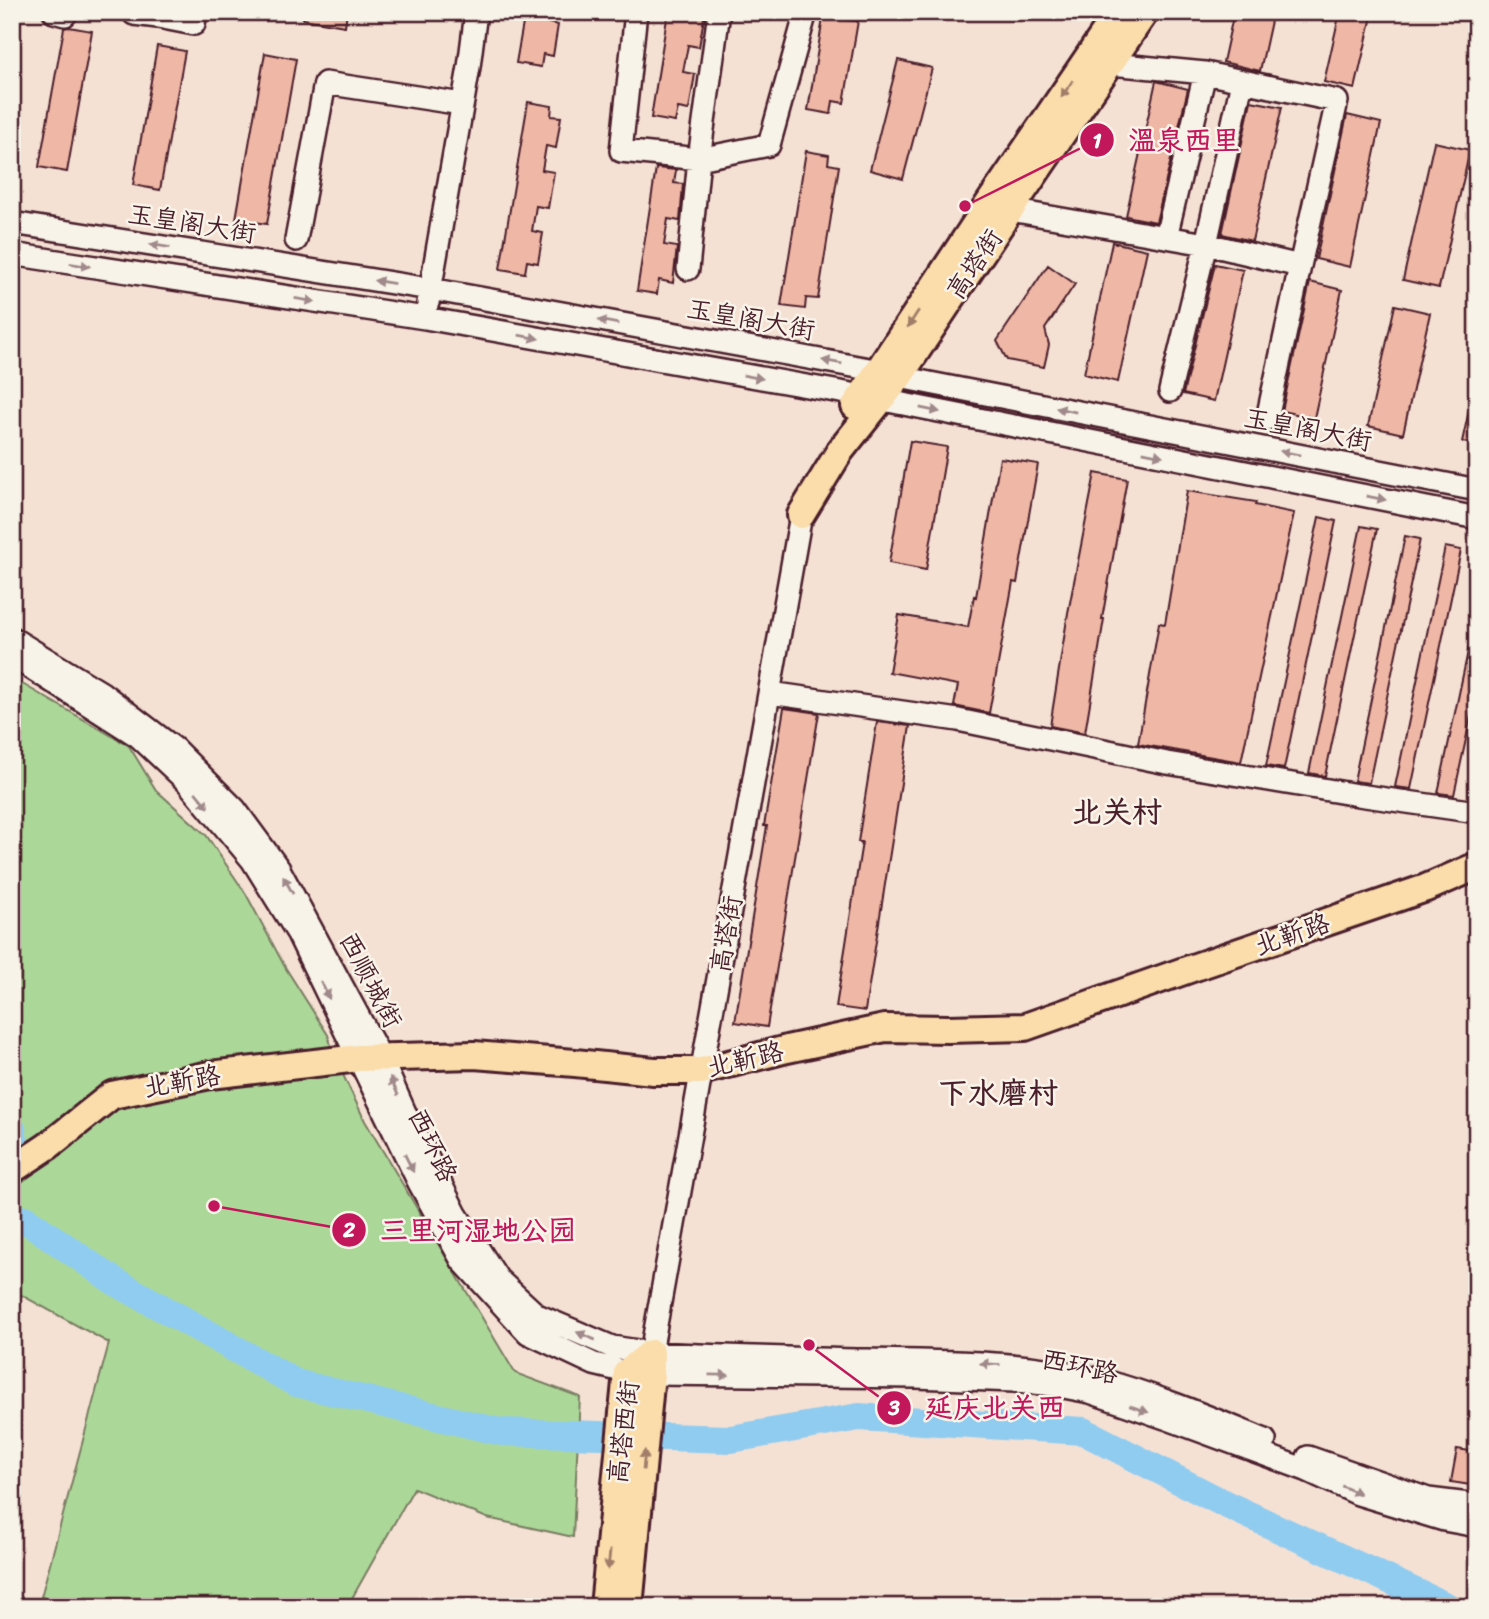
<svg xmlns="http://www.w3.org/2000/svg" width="1489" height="1619" viewBox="0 0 1489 1619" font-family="Sriracha,'LXGW WenKai TC',sans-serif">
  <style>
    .green { fill: #abd898; stroke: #7a7c62; stroke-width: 2 }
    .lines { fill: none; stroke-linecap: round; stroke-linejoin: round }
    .river { stroke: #90ccf0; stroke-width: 28 }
    .building { fill: #efb7a5; stroke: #4a1f2b; stroke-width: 2 }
    .minor-casing { stroke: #4a1f2b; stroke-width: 26 }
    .major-casing { stroke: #4a1f2b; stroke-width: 32 }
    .minor { stroke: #f7f3e8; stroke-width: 21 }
    .major { stroke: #faddab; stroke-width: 26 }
    .oneway { fill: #a27e6b }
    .oneway2 { fill: #a0898a }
    .labels { text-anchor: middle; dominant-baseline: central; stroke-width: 5; stroke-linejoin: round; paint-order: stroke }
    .street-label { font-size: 26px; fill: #4a1f2b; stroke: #f7f3e8 }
    .quarter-label { font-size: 30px; font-weight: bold; fill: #4a1f2b; stroke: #f7f3e8 }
    .leader { fill: none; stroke: #c2185b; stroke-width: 2.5 }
    .callout-dot { fill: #c2185b; stroke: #f7f3e8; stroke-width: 2.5 }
    .mark-label { font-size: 21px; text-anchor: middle; font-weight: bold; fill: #fff }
    .callout-label { font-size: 28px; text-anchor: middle; font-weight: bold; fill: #c2185b; stroke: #f7f3e8; stroke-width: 5; stroke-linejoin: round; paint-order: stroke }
  </style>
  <rect width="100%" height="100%" fill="#f5e1d4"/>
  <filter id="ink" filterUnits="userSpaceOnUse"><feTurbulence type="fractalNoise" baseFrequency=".0143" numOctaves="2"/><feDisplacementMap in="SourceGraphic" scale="14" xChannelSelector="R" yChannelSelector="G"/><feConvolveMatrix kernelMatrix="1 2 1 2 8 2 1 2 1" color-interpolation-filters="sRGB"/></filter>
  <g filter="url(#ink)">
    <path class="green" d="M12,678L129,746L156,790L206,835L246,894L285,967L328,1035L334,1056L365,1121L515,1373L580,1397L573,1537L487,1518L414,1488L347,1607H296L250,1602L248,1607H74L41,1597L109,1343L12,1290Z"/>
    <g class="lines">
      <path class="river" d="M12,1129L16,1151
        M25,1219L114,1281L296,1383L501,1432L731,1439L859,1417L1083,1431L1225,1504L1448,1607"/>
    </g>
    <path class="building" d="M304,12H347L345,26L303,19Z
      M525,12H550L549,23L558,25L553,56L543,54L541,67L516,63Z
      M668,12H705L699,47L688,45L683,72L695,74L689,110L678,108L675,122L651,118Z
      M824,12H848L847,20L858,21L844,103L833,101L831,114L808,110Z
      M1234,12H1273L1260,71L1223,62Z
      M1340,12H1373L1355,89L1324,82Z
      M69,27L92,31L67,172L39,167L64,28Z
      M157,46L185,51L160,190L133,185Z
      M265,53L296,59L267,224L236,219Z
      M898,60L932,68L903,179L870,170Z
      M1156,81L1188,89L1156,222L1126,216Z
      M1251,101L1282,107L1252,241L1222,234Z
      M528,102L552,106L551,116L561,117L556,148L546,146L542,170L554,172L548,208L536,206L532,231L543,233L538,263L527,261L525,273L500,269Z
      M1347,115L1381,123L1350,267L1316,259Z
      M1434,142L1470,150L1439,288L1403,280Z
      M806,151L829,155L828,164L839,166L818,299L806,298L805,309L781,306Z
      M656,168L676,170L674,183L683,184L680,221L668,219L664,245L677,247L673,283L659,280L657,294L637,291Z
      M1112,242L1147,250L1118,382L1084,374Z
      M1215,264L1243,270L1214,401L1183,394Z
      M1048,265L1075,284L1045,329L1049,345L1044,367L1007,360L997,341Z
      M1310,282L1342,290L1314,418L1282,411Z
      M1395,305L1430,313L1403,434L1368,426Z
      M1472,397L1477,398V445L1462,442Z
      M910,441L947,447L926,570L889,563Z
      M1000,458L1038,464L1017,583L1013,582L989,713L954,706L958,685L889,672L899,615L968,627L974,596L976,597Z
      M1095,473L1127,479L1102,619H1104L1085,733L1050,726L1068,613Z
      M1187,491L1256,502L1255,505L1294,513L1241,762L1138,744L1159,623L1165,624Z
      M1319,517L1336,521L1284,769L1266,766Z
      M1361,526L1377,529L1325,776L1309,773Z
      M1405,536L1420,539L1369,783L1354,781Z
      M1445,547L1461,550L1411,789L1395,787Z
      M1471,637H1477V688L1454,795L1438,793Z
      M784,708L819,713L767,1027L735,1022L767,826H764Z
      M877,722L910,726L865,1011L836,1007L862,842H858Z
      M1457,1449L1477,1452V1486L1451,1482Z"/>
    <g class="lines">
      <defs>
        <path id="minor" d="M54,12L65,15L67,12
          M134,12V14L158,17L159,12
          M636,12L621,151L699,159L719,12
          M158,17L194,24L196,12
          M998,203L1010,210L1206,244L1300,266L1337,101L1205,73L1111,64L1100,56
          M12,223L430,289L880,371L899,377L1477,490
          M1166,237L1205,73
          M296,240L325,83L462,104
          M12,254L425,318L863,396L1477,518
          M688,269L699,159L769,145L806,12
          M428,303L469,67L476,12
          M1170,391L1206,244L1242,82
          M1267,419L1300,266
          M12,638L102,693L174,748L235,809L279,869L381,1058L407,1117L456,1214L498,1279L537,1315L612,1347L651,1353C724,1356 796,1359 869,1360C946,1362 1025,1360 1101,1380C1157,1395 1211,1418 1265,1440
          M12,656L139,737L187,782L252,860L298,934L419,1183L462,1261L528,1333L594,1364L627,1372L651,1374L916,1377L1014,1381L1053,1385L1090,1392L1168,1419L1306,1470L1358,1494L1444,1520L1477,1526
          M770,693L958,720L1167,763L1358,795L1477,812
          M651,1353L801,515
          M1308,1457L1428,1499L1477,1505"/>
        <path id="major" d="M855,406L992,199L1119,12
          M801,515L840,451L899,377L1010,210L1145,12
          M12,1170L48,1146L112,1095L210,1075L359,1058L474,1055L575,1063L654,1071H701L787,1049L885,1028L948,1029L1025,1027L1198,966L1426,888L1477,866
          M604,1607L627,1372L651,1353
          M629,1607L651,1374V1353"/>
      </defs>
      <use href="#minor" class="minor-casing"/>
      <use href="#major" class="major-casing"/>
      <use href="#minor" class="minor"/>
      <use href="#major" class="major"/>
    </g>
    <defs><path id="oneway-solid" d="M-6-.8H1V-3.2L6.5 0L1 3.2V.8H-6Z" transform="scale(1.75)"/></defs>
    <g class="oneway">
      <use href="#oneway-solid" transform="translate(1067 89) rotate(124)"/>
      <use href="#oneway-solid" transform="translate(913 319) rotate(123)"/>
      <use href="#oneway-solid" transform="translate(644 1460) rotate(-85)"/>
      <use href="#oneway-solid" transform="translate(609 1560) rotate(96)"/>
    </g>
    <g class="oneway2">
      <use href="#oneway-solid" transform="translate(160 246) rotate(-171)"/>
      <use href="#oneway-solid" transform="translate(80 265) rotate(9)"/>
      <use href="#oneway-solid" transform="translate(384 282) rotate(-171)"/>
      <use href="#oneway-solid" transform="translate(305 300) rotate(9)"/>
      <use href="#oneway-solid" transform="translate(608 322) rotate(-170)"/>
      <use href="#oneway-solid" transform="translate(529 337) rotate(10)"/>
      <use href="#oneway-solid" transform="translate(832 362) rotate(-170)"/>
      <use href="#oneway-solid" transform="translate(753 377) rotate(10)"/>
      <use href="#oneway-solid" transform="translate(930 410) rotate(11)"/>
      <use href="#oneway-solid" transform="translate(1066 410) rotate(-169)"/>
      <use href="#oneway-solid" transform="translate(1290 453) rotate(-169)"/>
      <use href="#oneway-solid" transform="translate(1153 454) rotate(11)"/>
      <use href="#oneway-solid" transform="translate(1376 498) rotate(11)"/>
      <use href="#oneway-solid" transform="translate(202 800) rotate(50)"/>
      <use href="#oneway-solid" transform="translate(288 885) rotate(-119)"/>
      <use href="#oneway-solid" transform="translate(325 990) rotate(64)"/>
      <use href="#oneway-solid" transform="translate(394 1086) rotate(-114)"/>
      <use href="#oneway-solid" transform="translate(409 1163) rotate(64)"/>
      <use href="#oneway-solid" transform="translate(586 1336) rotate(-157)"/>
      <use href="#oneway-solid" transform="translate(990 1364) rotate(-177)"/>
      <use href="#oneway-solid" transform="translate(719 1375) rotate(1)"/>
      <use href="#oneway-solid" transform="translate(1139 1409) rotate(19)"/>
      <use href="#oneway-solid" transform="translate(1351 1490) rotate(23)"/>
    </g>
  </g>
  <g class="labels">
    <g class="street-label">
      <text transform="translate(192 223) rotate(9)">玉皇阁大街</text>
      <text transform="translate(974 264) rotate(-56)">高塔街</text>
      <text transform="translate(751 319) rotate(10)">玉皇阁大街</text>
      <text transform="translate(1308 429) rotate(11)">玉皇阁大街</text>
      <text transform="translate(726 934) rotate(-80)">高塔街</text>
      <text transform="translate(1292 934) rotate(-19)">北靳路</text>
      <text transform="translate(371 980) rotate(62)">西顺城街</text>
      <text transform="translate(745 1059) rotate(-13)">北靳路</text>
      <text transform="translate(182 1081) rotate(-10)">北靳路</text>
      <text transform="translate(433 1145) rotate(64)">西环路</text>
      <text transform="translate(1080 1366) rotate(12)">西环路</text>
      <text transform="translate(623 1432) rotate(-83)">高塔西街</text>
    </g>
    <g class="quarter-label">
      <text x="1117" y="812">北关村</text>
      <text x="998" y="1093">下水磨村</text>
    </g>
  </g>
  <path class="leader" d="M965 206L1097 140M214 1206L349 1230M809 1345L894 1408"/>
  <g class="callout-dot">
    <circle cx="965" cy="206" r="7"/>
    <circle cx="214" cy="1206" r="7"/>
    <circle cx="809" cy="1345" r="7"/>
    <circle cx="1097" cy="140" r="18"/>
    <circle cx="349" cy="1230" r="18"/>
    <circle cx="894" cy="1408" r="18"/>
  </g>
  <g class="mark-label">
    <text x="1097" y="148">1</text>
    <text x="349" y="1237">2</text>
    <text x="894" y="1415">3</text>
  </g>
  <g class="callout-label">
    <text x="1184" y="150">温泉西里</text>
    <text x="478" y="1240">三里河湿地公园</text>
    <text x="995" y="1417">延庆北关西</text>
  </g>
  <rect width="1489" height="1619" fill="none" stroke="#f7f3e8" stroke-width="42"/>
  <rect x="21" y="21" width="1447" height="1577" fill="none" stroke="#4a1f2b" stroke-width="2.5" filter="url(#ink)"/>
</svg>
